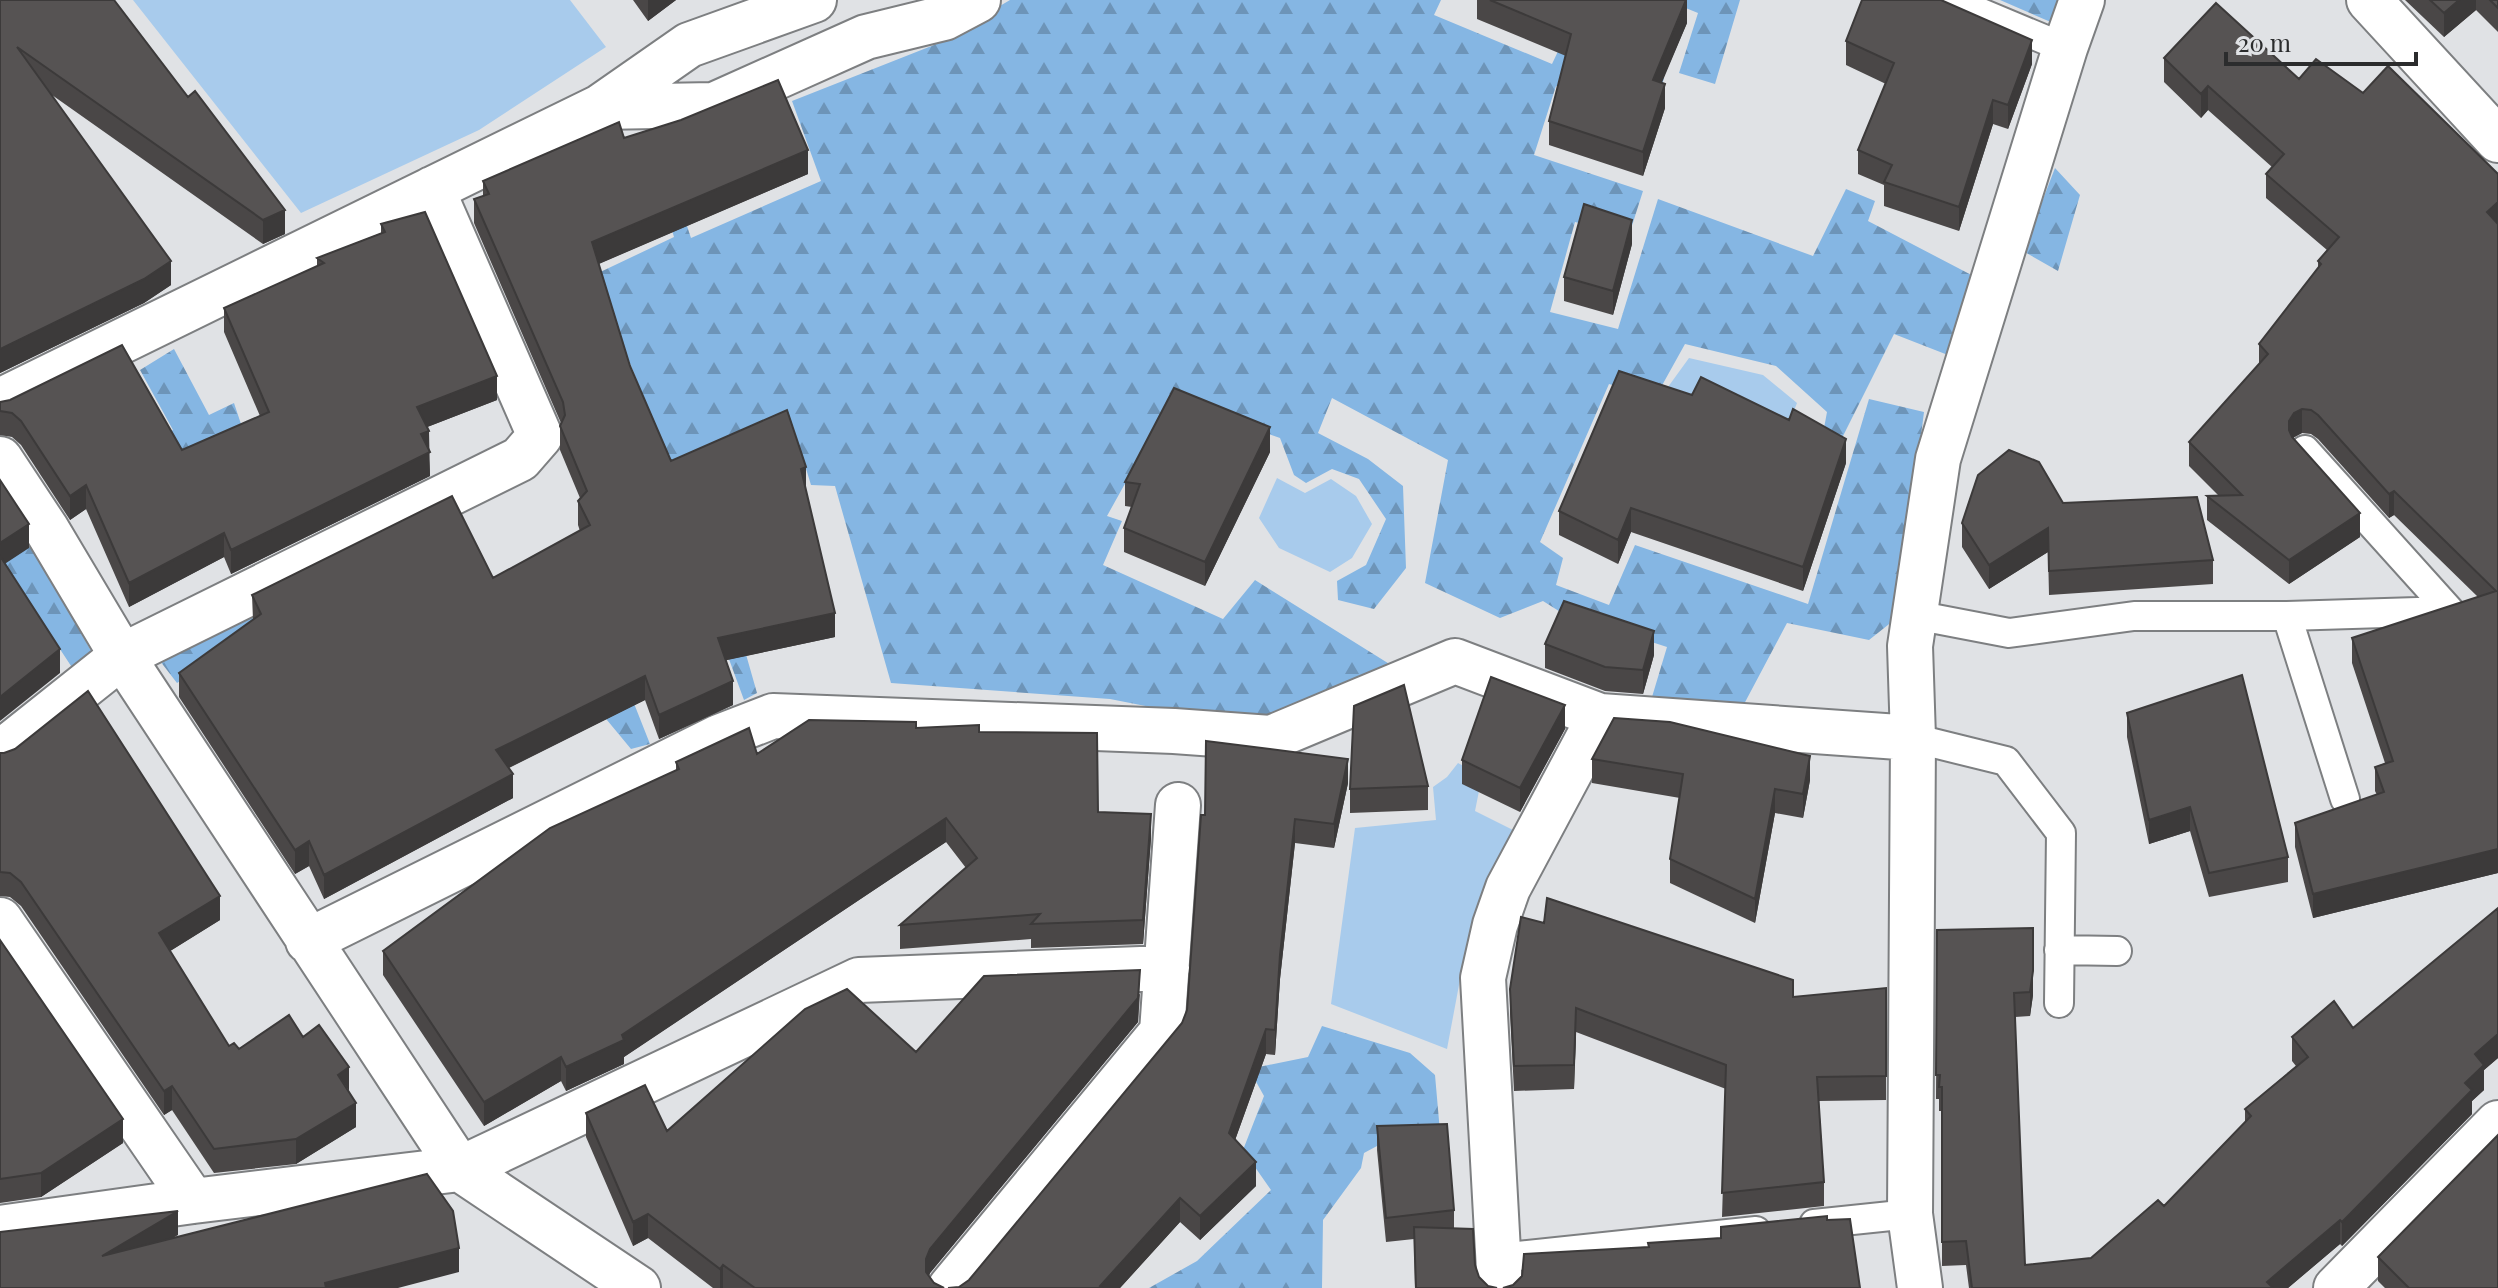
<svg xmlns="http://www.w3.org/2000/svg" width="2498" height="1288" viewBox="0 0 2498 1288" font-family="'Playfair Display',serif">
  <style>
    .grass { fill: #a8cbec }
    .forest { fill: url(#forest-firs) }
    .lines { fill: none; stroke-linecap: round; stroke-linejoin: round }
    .service-casing { stroke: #7d7f81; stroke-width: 32 }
    .minor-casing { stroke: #7d7f81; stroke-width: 48 }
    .service { stroke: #fff; stroke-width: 28 }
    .minor { stroke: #fff; stroke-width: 44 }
    .wall { fill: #4a4747 }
    .shaded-wall { fill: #3c3a3a }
    .building { fill: #565353; stroke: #3c3a3a; stroke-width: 2 }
  </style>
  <defs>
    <pattern id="forest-firs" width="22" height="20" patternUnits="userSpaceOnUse" patternTransform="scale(2)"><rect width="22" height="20" fill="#85b6e3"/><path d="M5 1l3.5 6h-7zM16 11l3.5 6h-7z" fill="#6d94b8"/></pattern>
  </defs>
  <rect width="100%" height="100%" fill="#e0e2e5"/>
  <path class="grass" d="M133,0H570L606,47L479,130L301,213Z
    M1689,358L1763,375L1797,403L1790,421L1685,411L1660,398Z
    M1277,478L1305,493L1331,479L1356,496L1372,524L1352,558L1330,572L1279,548L1259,518Z
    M1458,763L1482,776L1475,811L1519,833L1462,969L1447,1049L1331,1004L1355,828L1436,820L1433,787L1447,777Z"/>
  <path class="forest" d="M1010,0H1441L1434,15L1552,64L1561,45L1642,0L1620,66L1664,78L1660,93L1575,92L1556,86L1534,155L1643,191L1629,235L1575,222L1550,312L1618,329L1658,199L1813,256L1846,189L1875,201L1868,221L1981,280L1953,357L1894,334L1838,446L1822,439L1827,412L1776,366L1685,344L1655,398L1609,384L1540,542L1563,558L1556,585L1609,605L1635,545L1808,604L1869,399L1924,412L1898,617L1869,640L1787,623L1743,706L1652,697L1667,647L1562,613L1543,601L1500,618L1425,583L1448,460L1332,398L1318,433L1368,459L1403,486L1406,568L1374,609L1338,600L1337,581L1366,565L1386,519L1359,479L1332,469L1306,483L1294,475L1280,438L1171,401L1107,516L1122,521L1103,565L1223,619L1255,580L1391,665L1252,727L1110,699L891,683L835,486L811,485L793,426L694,466L692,516L594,275L674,237L649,154L661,148L691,238L821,181L792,101L934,45Z
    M1666,0H1740L1715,84L1679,73L1698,13Z
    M2000,0H2062L2053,23Z
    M2055,168L2080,195L2058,271L2023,251Z
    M174,349L209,415L234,403L241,424L173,461L157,440L173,430L140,370Z
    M708,521L757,693L744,700L687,545L590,592L650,744L631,749L602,714L570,624L560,570L575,547L592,575Z
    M30,543L94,656L73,669L1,559Z
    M256,613L290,684L236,646L177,683L160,661Z
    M1322,1026L1410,1053L1435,1075L1440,1132L1390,1139L1364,1153L1361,1168L1323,1220L1322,1288H1149L1197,1261L1271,1190L1243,1150L1264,1096L1249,1069L1308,1057Z"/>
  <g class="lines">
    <defs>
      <path id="service" d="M1950,0L2065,48
        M1915,615L2009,633L2134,616H2287L2345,799
        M2287,616L2450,611L2305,450
        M1913,738L2006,761L2061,833L2059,1003
        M2059,950L2117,951
        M1814,1224L1910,1214
        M1499,1258L1756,1231"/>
      <path id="minor" d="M2369,0L2498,140
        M600,107L714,105L866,37L944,18L978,0
        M0,401L600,107L689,45L814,0
        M0,459L47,530L122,656L460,1169L638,1288
        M0,753L122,656L520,459L540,436L432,189
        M0,920L193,1201
        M308,941L719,737L773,716L1174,731L1271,738L1455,661L1600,716L1913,738
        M0,1228L193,1201L460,1169L859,980L1167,968
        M950,1288L1162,1032L1178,805
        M1500,1288L1483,978L1495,925L1508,888L1600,716
        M1920,1288L1910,1214L1913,738L1910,646L1938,459L2065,48L2082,0
        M2336,1288L2498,1123"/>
    </defs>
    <use href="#service" class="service-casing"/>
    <use href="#minor" class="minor-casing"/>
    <use href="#service" class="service"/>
    <use href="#minor" class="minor"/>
  </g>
  <path class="wall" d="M0,0L285,234L263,244L52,95L171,285L144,303L0,373Z
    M633,0H676L648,21Z
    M1477,0H1687V23L1661,83L1665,108L1643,176L1549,145V121L1566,56L1477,19Z
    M2405,0H2498V32L2476,10L2444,37Z
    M1846,41L2032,64L2008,129L1993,124L1959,231L1884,206V185L1858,174V150L1886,84L1846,65Z
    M2164,58L2299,79L2363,93L2498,174V873L2313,918L2295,847V823L2377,795L2375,791V767L2385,763L2352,663V638L2478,597L2394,515L2389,518L2318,439L2311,434L2302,433L2293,438L2360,537L2289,584L2207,520V496H2219L2189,466V442L2259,364V344L2318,268V261L2327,250L2266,198V174L2272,167L2208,110L2201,118L2164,82Z
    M624,138L808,174L598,264L630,366L671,461L806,490L835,637L726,660L733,705L659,739L645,700L509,768L513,798L324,899L309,866L295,874L179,697V673L253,620L252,595L493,578L580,531L578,525V501L580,498L560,450V426L561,423L474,223V199L483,196V181Z
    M381,224L497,400L427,427L430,476L231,574L224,557L129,607L86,509L70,520L21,445L12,437L0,435V402L182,450L260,416L224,332V308L317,266V258L381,233Z
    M1632,244L1613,315L1564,301V277Z
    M1270,452L1205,586L1124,552V528L1132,507L1125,506V482Z
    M1846,463L1803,591L1631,532L1618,564L1559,535V511Z
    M2063,503L2213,560V584L2049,595L2048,552L1989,589L1962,547V523Z
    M1545,644L1654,655L1643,694L1605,691L1545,668Z
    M2127,713L2288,857V882L2209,897L2190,831L2149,844L2127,737Z
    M916,728L979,732L1098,812L1151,838L1143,944L1031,948V939L900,949V925L966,868L946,842L624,1057V1064L566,1091L561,1081L484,1126L383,975V951L676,771V762L757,754Z
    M1565,729L1520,812L1462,784V760Z
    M0,753L220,920L170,951L229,1046L239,1049L303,1037L349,1091L356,1127L296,1164L214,1173L172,1110L164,1115L21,906L10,897L0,896Z
    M1592,759L1810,780L1803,818L1775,813L1755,923L1670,883V859L1680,798L1592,783Z
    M1348,783L1334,848L1295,843L1280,979L1275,1055L1266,1054L1235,1140L1256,1186L1200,1240L1180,1222L1120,1288H948L959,1287L969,1280L1182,1023L1187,1010L1205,815Z
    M1428,786V810L1350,813V789Z
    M2498,908V1058L2484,1070V1090L2472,1101V1114L2342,1246L2340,1244L2288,1288H1969L1966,1265L1942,1266V1111H1939V1099H1936L1937,930L2033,928V995L2030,1016L2015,1017L2025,1265L2091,1258L2164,1206L2245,1123V1109L2296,1066L2292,1061V1037L2353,1028Z
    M0,940L123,1143L41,1197L0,1203Z
    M1886,988V1100L1819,1101L1824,1182V1206L1722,1217L1726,1089L1576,1032L1574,1089L1514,1091L1510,1013V989L1793,997Z
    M1140,994L1138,1022L930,1273L929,1276L934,1283L944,1288H713L648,1238L633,1246L586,1137V1113L667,1131L916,1052Z
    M1377,1126L1454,1210V1228L1475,1265L1479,1277L1488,1286L1497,1288H1415L1414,1239L1386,1242L1377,1150Z
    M2378,1257L2498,1288H2385L2378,1281Z"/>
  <path class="shaded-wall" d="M648,0H676L648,21Z
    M1687,0V23L1653,104V80Z
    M2459,0H2476V10L2444,37V13Z
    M2032,40V64L2008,129V105Z
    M1665,84V108L1643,176V152Z
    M2208,86V110L2201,118V94Z
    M1993,100V124L1959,231V207Z
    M808,150V174L592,267V242Z
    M2498,202V226L2487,212Z
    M285,210V234L263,244V220Z
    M1632,220V244L1613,315V291Z
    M171,261V285L144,303L0,373V349Z
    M497,376V400L417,431V407Z
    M2302,409V433L2294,437L2289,446V421L2294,413Z
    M1270,427V452L1205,586V562Z
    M429,431L430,476L231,574V550L421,434Z
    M1846,439V463L1803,591V567Z
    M806,467V491L801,469Z
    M86,485V509L70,520V496Z
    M2394,491V515L2389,518V494Z
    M1631,508V532L1618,564V540Z
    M2360,513V537L2289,584V560Z
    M29,524V548L0,567V543Z
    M2048,528V552L1989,589V565Z
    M224,533V557L129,607V583Z
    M835,613V637L718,662V638Z
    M1654,631V655L1643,694V670Z
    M60,649V673L0,721V697Z
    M645,676V700L496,774V750Z
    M733,681V705L659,739V715Z
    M1565,705V729L1520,812V788Z
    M1810,756V780L1803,818V794Z
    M1348,759V783L1334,848V824Z
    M513,774V798L324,899V875Z
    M1775,789V813L1755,923V899Z
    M2190,807V831L2149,844V820Z
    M1151,814V838L1143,944V920Z
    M946,818V842L624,1057V1064L566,1091V1067L622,1035Z
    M1295,819V843L1280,979L1275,1055V1030L1280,955Z
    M309,841V866L295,874V850Z
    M2498,849V873L2313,918V894Z
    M220,896V920L159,958V933Z
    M1140,970L1138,1022L930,1273L926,1283V1259L930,1249Z
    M2033,971V995L2030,1016V992Z
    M1576,1008V1032L1574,1089V1065Z
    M1266,1029V1054L1229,1157V1133Z
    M2498,1034V1058L2484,1070V1090L2472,1101V1114L2342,1246V1222L2475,1054Z
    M561,1057V1081L484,1126V1102Z
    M349,1067V1091L338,1075Z
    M172,1086V1110L164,1115V1091Z
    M356,1103V1127L296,1164V1139Z
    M123,1119V1143L41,1197V1173Z
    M1256,1162V1186L1200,1240V1216Z
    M1180,1198V1222L1120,1288H1100V1286Z
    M178,1211V1235L102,1280V1256Z
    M648,1214V1238L633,1246V1222Z
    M2340,1220V1244L2288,1288H2267V1282Z
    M459,1248V1272L398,1288H325V1283Z
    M723,1265V1288H720V1269Z"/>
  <path class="building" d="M0,0H114L188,97L195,91L285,210L263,220L17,47L171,261L144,279L0,349Z
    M1490,0H1686L1653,80L1665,84L1643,152L1549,121L1571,34Z
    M1862,0H1941L2032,40L2008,105L1993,100L1959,207L1884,182L1892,165L1858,150L1894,63L1846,41Z
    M2430,0H2459L2444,13Z
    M2490,0H2498V8Z
    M2216,3L2299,79L2316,59L2363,93L2388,66L2498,174V202L2487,212L2498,224V849L2313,894L2295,823L2384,792L2375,767L2393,761L2352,638L2496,591L2394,491L2389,494L2318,415L2311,410L2302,409L2294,413L2289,421V430L2292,437L2360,513L2289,560L2207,496L2242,495L2189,442L2268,354L2259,344L2321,264L2318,261L2339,237L2266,174L2284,154L2208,86L2201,94L2164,58Z
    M778,80L808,150L592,242L630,366L671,461L787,410L806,467L801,469L835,613L718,638L733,681L659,715L645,676L496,750L513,774L324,875L309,841L295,850L179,673L261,614L252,595L452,496L493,578L590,525L578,501L587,491L560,426L565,415L563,402L474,199L489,194L483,181L619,122L624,138L681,120Z
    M1584,204L1632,220L1613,291L1564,277Z
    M425,212L497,376L417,407L429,431L421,434L430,452L231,550L224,533L129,583L86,485L70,496L21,421L12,413L0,411V402L10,400L122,345L182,450L269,412L224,308L324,263L317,258L385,232L381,224Z
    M1619,371L1692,395L1701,377L1789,420L1793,409L1846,439L1803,567L1631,508L1618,540L1559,511Z
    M1174,388L1270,427L1205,562L1124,528L1140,484L1125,482Z
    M2009,450L2039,462L2063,503L2197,497L2213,560L2049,571L2048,528L1989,565L1962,523L1978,475Z
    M0,480L29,524L0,543Z
    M0,556L60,649L0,697Z
    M1564,601L1654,631L1643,670L1605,667L1545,644Z
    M2242,675L2288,857L2209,873L2190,807L2149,820L2127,713Z
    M1491,677L1565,705L1520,788L1462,760Z
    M1404,685L1428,786L1350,789L1354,706Z
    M88,691L220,896L159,933L229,1046L234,1043L239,1049L289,1015L303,1037L319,1025L349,1067L338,1075L356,1103L296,1139L214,1149L172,1086L164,1091L21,882L10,873L0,872V753H4L15,749Z
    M1614,718L1670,722L1810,756L1803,794L1775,789L1755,899L1670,859L1683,774L1592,759Z
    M809,720L916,722V728L979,725V732L1097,733L1098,812L1151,814L1143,920L1031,924L1040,914L900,925L977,858L946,818L622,1035L624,1040L566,1067L561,1057L484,1102L383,951L550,828L679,769L676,762L749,728L757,754Z
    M1206,741L1348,759L1334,824L1295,819L1280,955L1275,1030L1266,1029L1229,1133L1256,1162L1200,1216L1180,1198L1100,1286L1103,1288H948L959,1287L969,1280L1182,1023L1187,1010L1201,815H1205Z
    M1547,898L1793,980V997L1886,988V1076L1817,1077L1824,1182L1722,1193L1726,1065L1576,1008L1574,1065L1514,1066L1510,989L1521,917L1544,923Z
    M2498,908V1034L2475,1054L2484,1065L2465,1083L2472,1090L2342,1222L2340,1220L2267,1282L2273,1288H1972L1966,1241L1942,1242V1087H1939L1940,1075H1936L1937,930L2033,928V971L2030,992L2014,993L2025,1265L2091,1258L2158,1200L2164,1206L2251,1116L2245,1109L2308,1057L2292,1037L2334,1001L2353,1028Z
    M0,940L123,1119L41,1173L0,1179Z
    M1140,970L1138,998L930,1249L926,1259V1272L934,1283L944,1288H755L723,1265L720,1269L648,1214L633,1222L586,1113L645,1085L667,1131L805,1009L847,989L916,1052L984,976Z
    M1447,1124L1454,1210L1386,1218L1377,1126Z
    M2498,1135V1288H2409L2378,1257Z
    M427,1174L453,1211L459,1248L325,1283L326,1288H0V1232L178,1211L102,1256Z
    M1827,1216V1220L1850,1219L1860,1288H1503L1513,1285L1522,1276L1524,1254L1649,1247L1648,1243L1721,1238V1227Z
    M1414,1227L1473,1229L1475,1265L1479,1277L1488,1286L1497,1288H1416Z"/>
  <path d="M2226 52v12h190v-12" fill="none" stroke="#2b2c2d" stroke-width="4"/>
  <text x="2238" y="52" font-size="24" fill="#2b2c2d" stroke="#e0e2e5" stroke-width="6" paint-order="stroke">20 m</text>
</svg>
